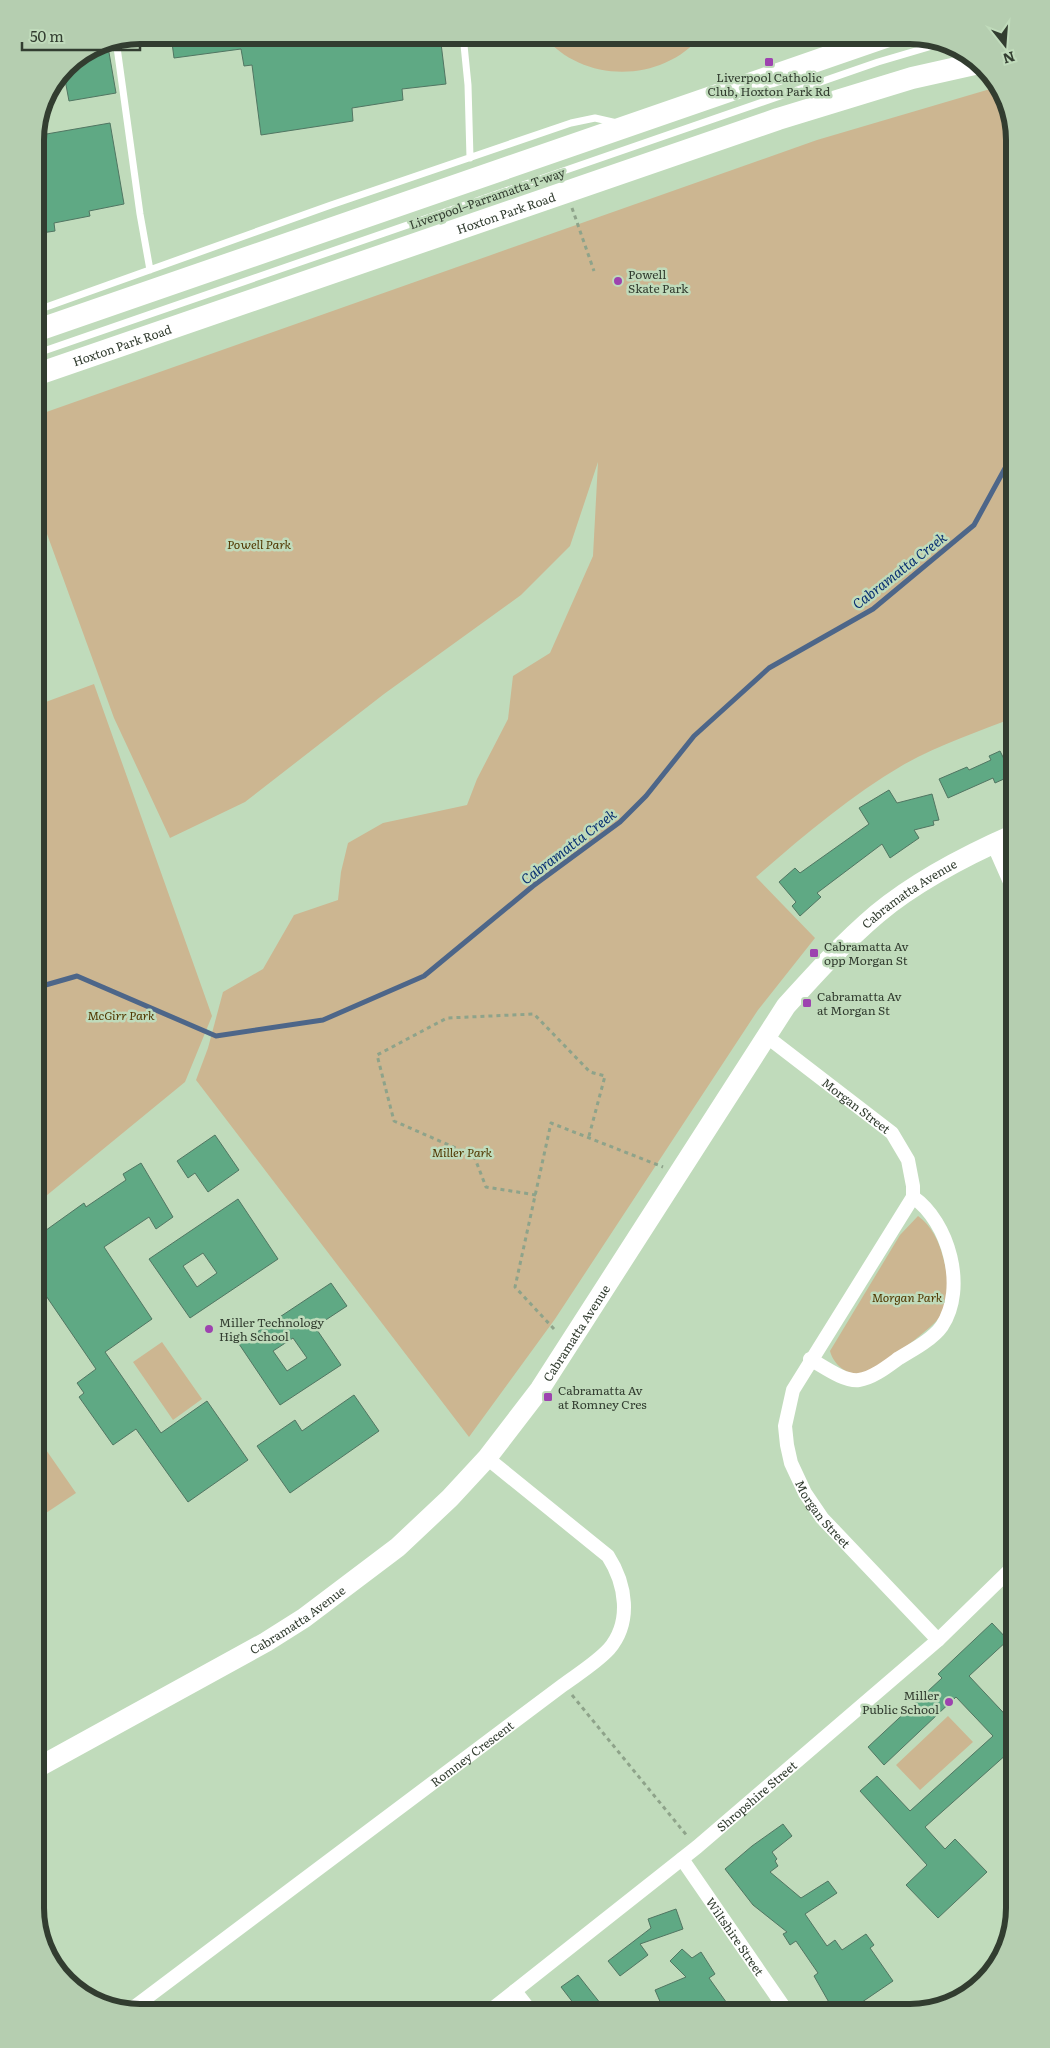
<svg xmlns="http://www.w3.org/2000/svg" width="1050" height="2048" viewBox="0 0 1050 2048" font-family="Literata,serif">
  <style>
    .green { fill: #ccb691 }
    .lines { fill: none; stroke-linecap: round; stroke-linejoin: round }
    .stream { stroke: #4d6689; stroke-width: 5 }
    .building { fill: #5fa984; stroke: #517662; fill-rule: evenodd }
    .path { stroke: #8ea38a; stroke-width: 3; stroke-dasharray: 4 4; stroke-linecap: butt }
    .lane { stroke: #fff; stroke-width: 7 }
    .street { stroke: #fff; stroke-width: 14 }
    .secondary { stroke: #fff; stroke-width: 20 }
    .primary { stroke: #fff; stroke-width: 22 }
    .poi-dot { fill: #9d43af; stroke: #c0dbbb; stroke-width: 2 }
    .labels { text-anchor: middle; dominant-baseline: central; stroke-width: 5; stroke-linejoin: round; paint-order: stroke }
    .poi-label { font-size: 12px; fill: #323d30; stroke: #c0dbbb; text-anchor: start }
    .street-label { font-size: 12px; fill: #323d30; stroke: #c0dbbb }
    .park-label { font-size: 12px; font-style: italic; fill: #503700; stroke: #c0dbbb }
    .water-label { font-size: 14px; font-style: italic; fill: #093072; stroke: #c0dbbb }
    .rim { fill: none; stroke: #323d30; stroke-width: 6 }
  </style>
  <rect width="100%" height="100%" fill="#c0dbbb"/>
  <path class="green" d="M543,35H702C662,84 582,84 543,35Z
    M997,87L1007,100L1015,140V717C978,732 938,745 903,765C850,796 802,837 756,877L815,938L758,1010L555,1319L469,1437L196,1080L208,1048L223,992L263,969L294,915L338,900L341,872L348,843L383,823L467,805L477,779L508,719L513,676L550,653L593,556L598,462L570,546L521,595L384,694L245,802L170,838L114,718L35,501V416L817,140Z
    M94,684L212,1016L185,1082L35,1205V706Z
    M918,1216C931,1225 939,1241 943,1257C949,1278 951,1295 940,1316C935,1327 877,1369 865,1373C849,1377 834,1366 830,1351L900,1235Z
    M162,1342L202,1399L173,1420L133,1362Z
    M35,1434L76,1493L43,1515L35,1504Z
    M948,1716L973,1742L920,1790L896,1765Z"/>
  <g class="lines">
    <path class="stream" d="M35,988L77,976L216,1036L323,1020L424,976L533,886L620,822L646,796L694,736L769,668L873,609L974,525L1015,450"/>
  </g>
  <path class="building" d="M171,35H440L446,84L402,89L403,100L352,108L353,121L261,135L252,65L244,66L241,49L174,58Z
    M107,41L116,93L69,101L63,69L100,43Z
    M110,123L124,204L89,211L90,216L54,223L55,231L35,234V136Z
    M1000,751L1004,759L1015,753V774L995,783L993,778L948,798L939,779L967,767L969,770L991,760L989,756Z
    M889,790L897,803L932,794L939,820L933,821L934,825L914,830L919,838L890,858L882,844L817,893L821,897L800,916L792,906L796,902L779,882L795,868L800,873L869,824L859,808Z
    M215,1135L239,1170L208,1192L195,1173L188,1178L177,1161Z
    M141,1163L173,1217L156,1229L149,1217L104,1247L152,1319L105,1352L161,1433L207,1401L248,1460L188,1502L136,1429L113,1445L79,1397L84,1393L77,1383L96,1369L40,1287L35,1290V1238L84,1203L86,1207L126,1180L123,1174Z
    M238,1199L278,1259L190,1318L149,1259ZM203,1253L217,1273L197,1287L183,1266Z
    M331,1283L347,1306L315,1327L341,1365L280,1405L239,1344ZM293,1338L307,1358L287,1371L273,1351Z
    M354,1395L379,1431L290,1493L257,1446L295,1420L302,1431Z
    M992,1623L1008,1640L969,1676L1015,1725V1760L1008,1753L925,1827L945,1849L955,1839L987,1872L938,1918L906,1885L927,1865L860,1791L877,1776L910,1811L993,1736L956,1697L884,1765L868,1747L942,1678L938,1674Z
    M783,1824L792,1836L772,1852L777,1859L775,1861L778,1866L770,1872L801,1898L828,1881L837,1893L805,1914L827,1946L835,1940L842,1950L866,1934L874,1945L870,1948L893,1981L846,2013H835L814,1976L818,1973L796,1941L790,1945L783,1934L787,1932L753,1905L725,1869L752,1846Z
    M676,1909L683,1929L640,1944L648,1955L620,1976L608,1961L651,1928L648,1919Z
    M682,1949L692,1958L701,1952L715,1974L709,1978L734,2013H687L683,2007L665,2013L655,1990L686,1977L670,1961Z
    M578,1975L608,2013H581L561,1987Z"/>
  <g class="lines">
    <path class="path" d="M572,208L594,271
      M536,1195L486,1187L474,1156L394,1121L377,1055L447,1018L534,1014L590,1072L605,1076L589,1136
      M554,1329L515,1287L551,1123L663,1167
      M572,1695L688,1837"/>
    <path class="lane" d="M463,35L468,85L470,158
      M116,40L140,214L150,270
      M35,311L331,205L571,123L595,118L617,123
      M35,354L878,62L939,44"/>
    <g class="street">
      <path id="s1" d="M766,1036L892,1133L908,1160L913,1186V1197L793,1390L785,1426L787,1445L791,1463L805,1493L822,1518L938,1640"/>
      <path d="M810,1359C823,1366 844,1382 859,1380C873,1378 888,1366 899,1358C913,1350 933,1339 942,1326C967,1288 949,1222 913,1197"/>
      <path id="s2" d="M682,1859L788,2013"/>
      <path d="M515,1991L532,2013"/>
      <path id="s3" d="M129,2011L563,1685C578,1674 596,1663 609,1649C632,1622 626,1584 608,1556L487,1458"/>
      <path id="s4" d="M487,2013L697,1847L938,1640L1015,1565"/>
    </g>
    <g class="secondary">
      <path d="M996,843L1015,886"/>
      <path id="s5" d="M35,1769L266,1642L304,1618L398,1547L450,1498L487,1458L540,1389L786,1006C815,974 844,942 877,914C918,880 967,855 1015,834"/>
    </g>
    <g class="primary">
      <path d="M35,331L891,35"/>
      <path id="s6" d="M35,375L778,119L912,78L979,63"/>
    </g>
  </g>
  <g class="poi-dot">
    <rect x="764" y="57" width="10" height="10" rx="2.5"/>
    <circle cx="618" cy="281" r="5"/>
    <rect x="809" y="948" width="10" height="10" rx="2.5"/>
    <rect x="802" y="998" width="10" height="10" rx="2.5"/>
    <circle cx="209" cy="1329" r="5"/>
    <rect x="543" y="1392" width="10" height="10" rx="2.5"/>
    <circle cx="949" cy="1702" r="5"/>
  </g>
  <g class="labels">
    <g class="poi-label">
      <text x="769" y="77" text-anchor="middle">Liverpool Catholic<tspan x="769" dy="14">Club, Hoxton Park Rd</tspan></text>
      <text x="628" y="274">Powell<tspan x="628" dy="14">Skate Park</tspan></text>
      <text x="824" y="946">Cabramatta Av<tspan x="824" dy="14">opp Morgan St</tspan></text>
      <text x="817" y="996">Cabramatta Av<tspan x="817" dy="14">at Morgan St</tspan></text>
      <text x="219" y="1322">Miller Technology<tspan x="219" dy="14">High School</tspan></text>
      <text x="558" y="1390">Cabramatta Av<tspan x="558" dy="14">at Romney Cres</tspan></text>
      <text x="939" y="1695" text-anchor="end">Miller<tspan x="939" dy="14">Public School</tspan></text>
    </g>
    <g class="street-label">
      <text transform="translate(487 198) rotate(-19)">Liverpool–Parramatta T-way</text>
      <text stroke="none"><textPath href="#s6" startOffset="498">Hoxton Park Road</textPath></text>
      <text stroke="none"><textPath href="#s6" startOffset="92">Hoxton Park Road</textPath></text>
      <text stroke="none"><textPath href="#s5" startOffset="1262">Cabramatta Avenue</textPath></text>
      <text stroke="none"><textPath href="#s1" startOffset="114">Morgan Street</textPath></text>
      <text stroke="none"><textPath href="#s5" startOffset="706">Cabramatta Avenue</textPath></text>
      <text stroke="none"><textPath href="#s1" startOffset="590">Morgan Street</textPath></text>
      <text stroke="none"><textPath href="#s5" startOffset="302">Cabramatta Avenue</textPath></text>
      <text stroke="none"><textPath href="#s3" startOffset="429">Romney Crescent</textPath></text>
      <text stroke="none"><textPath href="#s4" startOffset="346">Shropshire Street</textPath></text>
      <text stroke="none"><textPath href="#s2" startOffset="94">Wiltshire Street</textPath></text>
    </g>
    <g class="park-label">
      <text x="259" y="544">Powell Park</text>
      <text x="121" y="1015">McGirr Park</text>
      <text x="462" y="1152">Miller Park</text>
      <text x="907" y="1297">Morgan Park</text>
    </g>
    <g class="water-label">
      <text transform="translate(899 570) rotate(-38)">Cabramatta Creek</text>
      <text transform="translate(568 846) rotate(-37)">Cabramatta Creek</text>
    </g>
  </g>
  <path d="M0 0H1050V2048H0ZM140 44H910A96 96 0 0 1 1006 140V1908A96 96 0 0 1 910 2004H140A96 96 0 0 1 44 1908V140A96 96 0 0 1 140 44Z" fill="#b5ceb0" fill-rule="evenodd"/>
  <path class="rim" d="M140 44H910A96 96 0 0 1 1006 140V1908A96 96 0 0 1 910 2004H140A96 96 0 0 1 44 1908V140A96 96 0 0 1 140 44Z"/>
  <g transform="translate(1005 45) rotate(163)" stroke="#c0dbbb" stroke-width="4" paint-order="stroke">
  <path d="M0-4L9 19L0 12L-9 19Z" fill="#323d30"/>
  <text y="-8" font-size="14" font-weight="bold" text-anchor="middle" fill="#323d30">N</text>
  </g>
  <path d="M22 42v8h118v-8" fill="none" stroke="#323d30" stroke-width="2.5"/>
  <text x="30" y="42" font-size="15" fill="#323d30" stroke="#c0dbbb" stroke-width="4" paint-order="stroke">50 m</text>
</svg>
